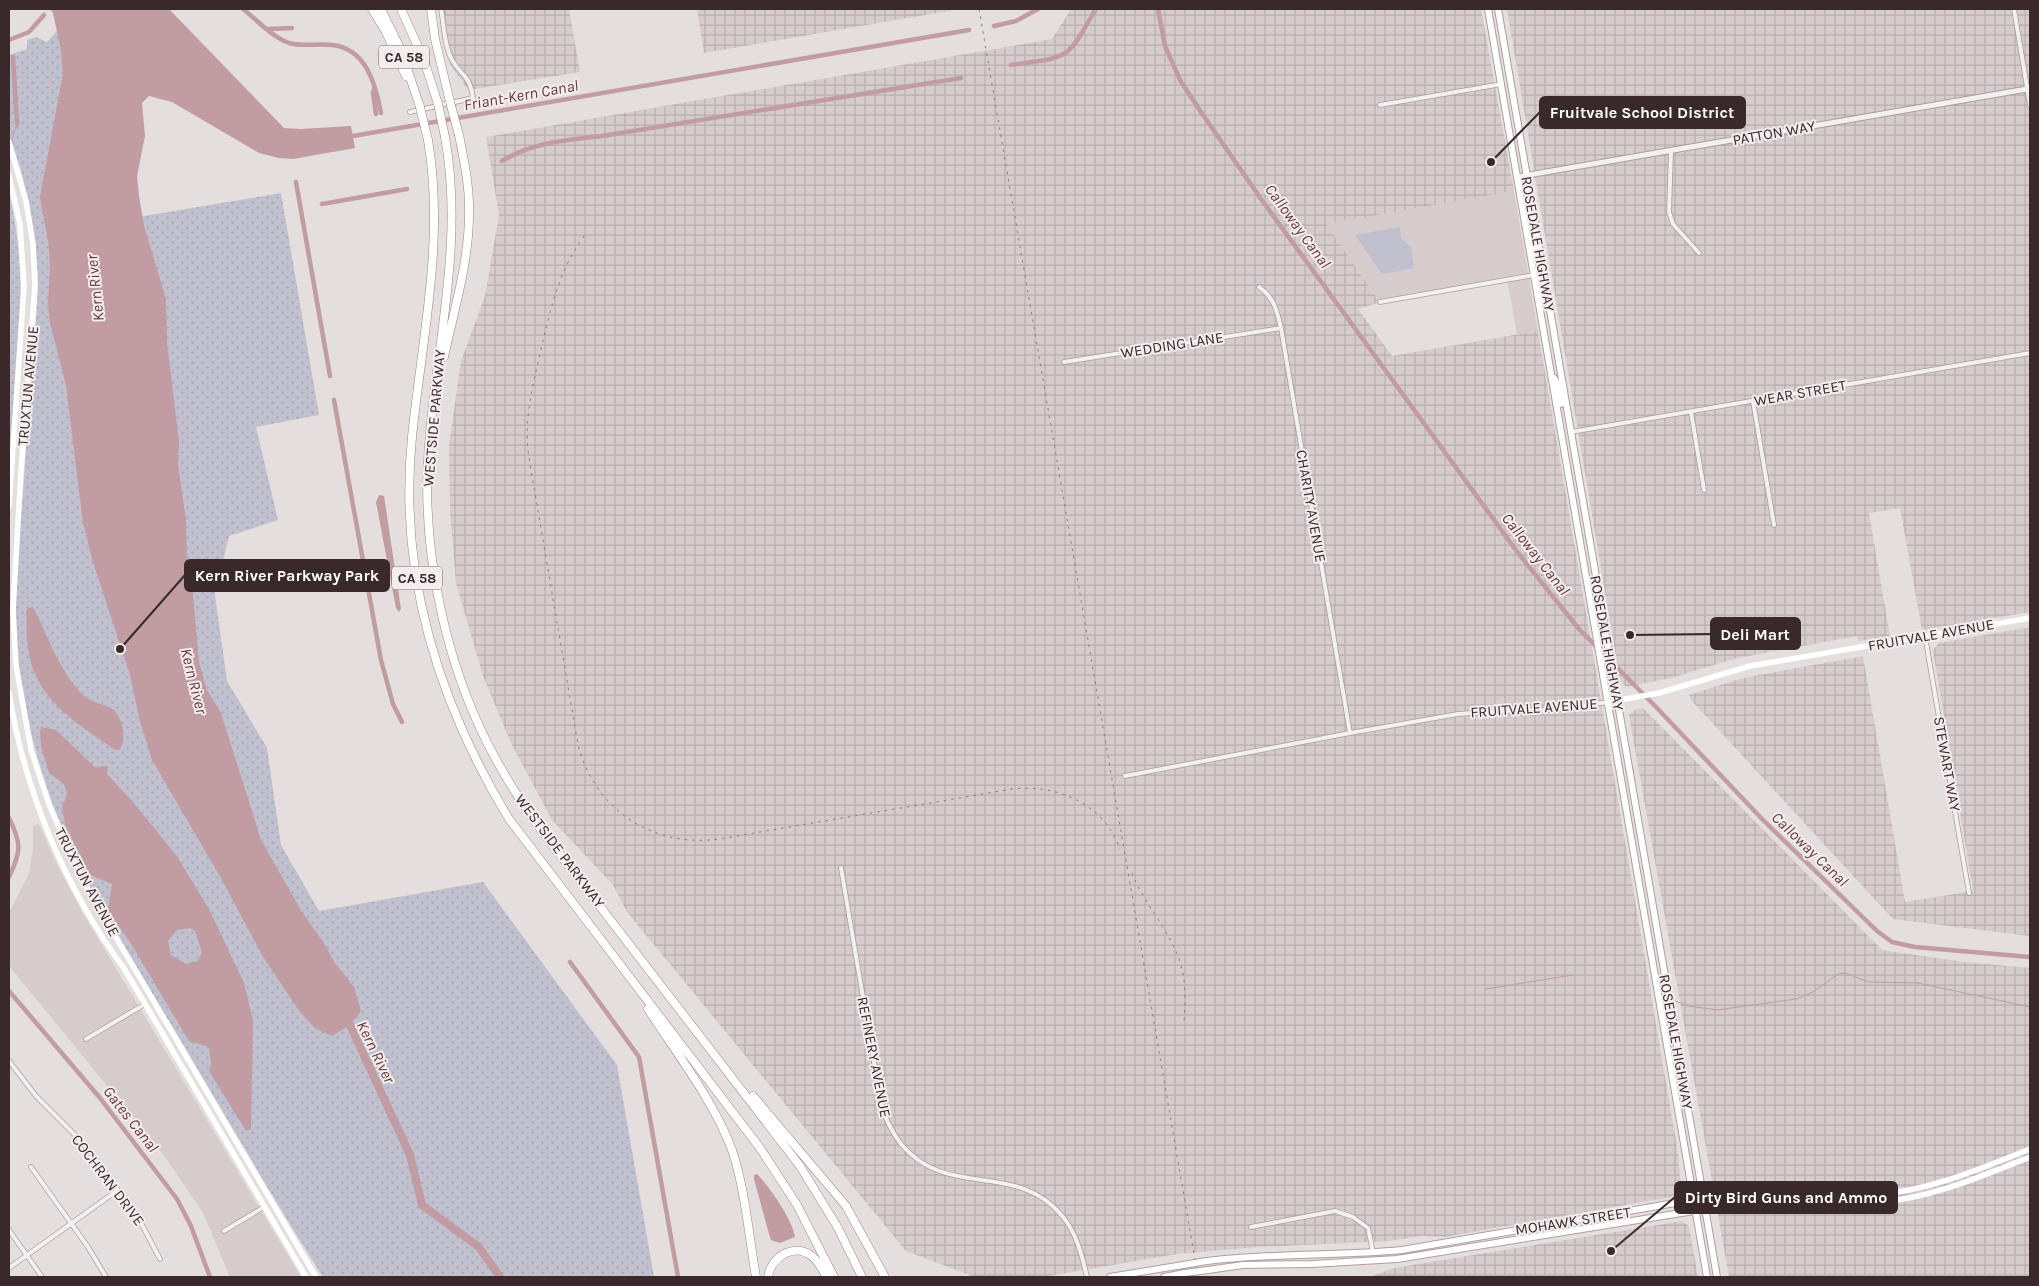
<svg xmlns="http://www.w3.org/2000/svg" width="2039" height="1286" viewBox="0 0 2039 1286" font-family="Karla,sans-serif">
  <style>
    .built { fill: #d6cccd }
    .industrial { fill: url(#industrial-grid) }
    .grass { fill: #c1c0ce }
    .park { fill: url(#park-dots) }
    .water { fill: #c29ca3; fill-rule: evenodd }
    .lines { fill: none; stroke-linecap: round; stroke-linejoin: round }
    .stream { stroke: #c29ca3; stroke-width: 1 }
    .canal { stroke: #c29ca3; stroke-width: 4.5 }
    .river { stroke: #c29ca3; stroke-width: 8 }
    .minor-casing { stroke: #a79d9d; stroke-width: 5.5 }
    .tertiary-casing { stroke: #a79d9d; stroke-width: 7 }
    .primary-casing { stroke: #b09ea0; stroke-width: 8 }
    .motorway-casing { stroke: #9a8788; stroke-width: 9 }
    .minor { stroke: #f4f0f0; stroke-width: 4 }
    .tertiary { stroke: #f4f0f0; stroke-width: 5 }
    .secondary { stroke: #fff; stroke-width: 5.5 }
    .primary { stroke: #fff; stroke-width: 6 }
    .motorway { stroke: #fff; stroke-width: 8 }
    .rail { stroke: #8d797a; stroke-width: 1; stroke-dasharray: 2.5 5; stroke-linecap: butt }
    .primary-bridge-casing { stroke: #b09ea0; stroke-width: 8; stroke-linecap: butt }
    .motorway-bridge-casing { stroke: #9a8788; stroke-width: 9; stroke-linecap: butt }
    .primary-bridge { stroke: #fff; stroke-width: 6 }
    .motorway-bridge { stroke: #fff; stroke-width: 8 }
    .labels { text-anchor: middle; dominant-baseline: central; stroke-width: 4; stroke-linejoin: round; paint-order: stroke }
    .shield { fill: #f3eded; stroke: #726464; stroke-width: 1 }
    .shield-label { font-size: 14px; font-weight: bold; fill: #3a292a }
    .street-label { font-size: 15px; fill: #3a292a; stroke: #f3eded }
    .water-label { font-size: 16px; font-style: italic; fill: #69383e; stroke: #f3eded }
    .leader { fill: none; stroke: #3a292a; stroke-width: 2 }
    .callout-dot { fill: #3a292a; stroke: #f3eded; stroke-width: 2 }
    .callout { fill: #3a292a; stroke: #3a292a; stroke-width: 2 }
    .callout-label { font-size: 16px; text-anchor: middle; font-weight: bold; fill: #fff }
  </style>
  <defs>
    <pattern id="industrial-grid" width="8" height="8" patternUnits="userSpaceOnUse" patternTransform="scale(1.25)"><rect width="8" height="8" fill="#d6cccd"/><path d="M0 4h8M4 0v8" fill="none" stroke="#b8afb0"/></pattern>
    <pattern id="park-dots" width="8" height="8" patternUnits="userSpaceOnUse" patternTransform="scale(1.25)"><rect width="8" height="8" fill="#c1c0ce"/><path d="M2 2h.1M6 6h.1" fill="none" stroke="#a7a5b1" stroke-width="1.8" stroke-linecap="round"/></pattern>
  </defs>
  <rect width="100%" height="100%" fill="#e5dede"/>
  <path class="built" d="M1514,191L1538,331L1517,335L1507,278L1380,302L1326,224Z
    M39,824L58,867L81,910L301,1277H230L203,1213L166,1158L10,967L9,913L29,873L33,849V826Z"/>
  <path class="industrial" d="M442,9H569L580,72L468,90L450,64Z
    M697,9H960L704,53Z
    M1071,9H1481L1514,191L1326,224L1380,302L1358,309L1392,356L1538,331L1678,1153L1681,1189L1676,1196L1445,1237L1421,1236L1390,1241L1257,1247L1177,1254L1043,1277H975L906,1251L627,912L613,885L552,820L511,743L483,676L456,583L450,512L449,445L461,361L485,296L499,215L486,137L1052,39Z
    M1507,9H2030V612L1922,630L1900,508L1869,513L1890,636L1859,641L1857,636L1737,658L1671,678L1626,687L1620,681Z
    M2030,627V936L1893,919L1691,700L1689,695L1743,678L1863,656L1905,902L1973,891L1933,650L1939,643Z
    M1643,708L1882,950L1964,962L2030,968V1277H1729L1629,715L1635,710Z
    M1682,1221L1689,1226L1698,1277H1370L1394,1268Z"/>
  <path class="grass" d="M1400,227L1401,238L1411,247L1414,268L1382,274L1355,235Z"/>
  <path class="park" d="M66,21L109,222L281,193L319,415L256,427L278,520L229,536L215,595L227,681L267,748L281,845L319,911L483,882L617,1065L654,1277H323C272,1197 225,1115 177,1034C139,971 94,905 66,837C42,782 25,720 18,660C13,604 18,548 23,492C27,431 32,370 37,309L38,274L33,225L21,170L9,135V55L27,49V40L36,37L47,42Z
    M9,193C31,282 16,374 9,464Z"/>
  <path class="water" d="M50,9H169L284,128L301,129L351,126L355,148L293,159L279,158L259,153L172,102L149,96L142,103L145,136L137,176L139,196L144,226L166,299L167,343L179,442L178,465L186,520L187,563L192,584L199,662L207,690L221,713L261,840L302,912L324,943L334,962L354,987L361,1011L350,1025L332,1036L315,1028L300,1012L263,957L221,878L152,760L140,721L130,675L93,562L83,523L66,385L50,323L48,304L50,269L49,247L40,197L63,73L61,50L53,13Z
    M379,495L384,496L401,609L399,612L396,608L376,502Z
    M33,607C47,634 60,672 82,694C92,704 109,704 115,711C123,720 127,742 119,750H115C76,722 34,700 28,647C26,636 27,624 26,612L28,608Z
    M41,727L56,730L95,767L108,766L107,774L132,801L176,855L209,909L244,983L253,1021L251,1129L246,1131L209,1071L211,1064L209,1047L189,1041L130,942L108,910L112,884L90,875L65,825L62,807L67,794L64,784L49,773L41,746L40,732ZM190,928L195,931L202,952L198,961L186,964L171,955L168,941L177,930Z
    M757,1174C769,1186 793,1220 795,1237L780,1243L771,1240L769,1234L754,1179V1175Z"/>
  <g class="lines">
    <path class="stream" d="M11,142L17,124
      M1486,989L1573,975
      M1675,1001L1689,1006L1717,1010L1796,999L1813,992L1838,974L1845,973L1869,982L1918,983L2030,1007"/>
    <path class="canal" d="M243,9C257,20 272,37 289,43C303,47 318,43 332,45C366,48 376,85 381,113
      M1158,9L1165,46L1180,80L1201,112L1261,199L1518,553L1579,629L1657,708L1763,820L1877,931L1892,942L1915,947L2030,957
      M994,26L1016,21L1038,9
      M269,29L292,28
      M9,40L29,32L44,15
      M13,57L17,124
      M1011,65C1027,62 1051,62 1065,53C1077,46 1088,21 1096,9
      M374,89L373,93L376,114
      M347,137L969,30
      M502,161C534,142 566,140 602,136L961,78
      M296,182L330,376
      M322,204L407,189
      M334,400L381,660L393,704L402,722
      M9,818C22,844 21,852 9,877
      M570,962L639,1057L678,1277
      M9,991L100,1098L177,1199L191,1226L210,1277"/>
    <path class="river" d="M344,1019L350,1025L410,1155L422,1205L479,1247L500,1277"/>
    <defs>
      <path id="minor" d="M2014,9L2030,105
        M1380,105L1502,84
        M410,112L473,98C470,75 462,77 452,60C444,46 444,24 441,9
        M1671,151L1669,212L1673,224L1699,253
        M1259,287C1274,297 1277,311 1281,328L1350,733
        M1380,302L1534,275
        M1064,362L1281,328
        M1753,401L1774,525
        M1691,412L1704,490
        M1571,432L2030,353
        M1925,636L1969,893
        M1125,776L1350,733L1458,714L1499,711L1553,710L1608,702
        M841,868L881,1103C885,1119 891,1131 901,1144C948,1201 1017,1159 1063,1217C1077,1234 1082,1256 1087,1277
        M86,1039L145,1004
        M9,1061L36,1096L75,1135L95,1158L140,1221L160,1259
        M31,1167L88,1247L106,1277
        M1251,1227L1335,1211L1353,1217L1368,1228L1373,1252
        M9,1230L42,1277
        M224,1231L264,1207
        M9,1268L118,1190"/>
      <path id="tertiary" d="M1517,177L2027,89L2030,87"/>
      <path id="primary" d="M1488,9L1707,1277
        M1498,9L1717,1277
        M1526,227L1532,233L1536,258
        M1535,276L1540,281L1544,301
        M1554,378L1558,385L1561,404
        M1207,1261C1271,1253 1337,1256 1402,1250L1704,1198
        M1208,1270L1243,1265L1312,1264L1397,1259L1706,1209
        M1110,1277L1183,1265
        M1164,1277L1185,1273"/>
      <path id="motorway" d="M372,9L386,32L406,76
        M381,9L401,50L420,107
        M401,9L424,60L438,104
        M431,9L435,39L450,102
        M445,137C464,241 437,342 429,445C420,550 446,671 498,763C510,785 524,806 538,826L800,1166L838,1228L862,1277
        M428,140C445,240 422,338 412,437C398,575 438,702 509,819L760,1148L797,1205L834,1277
        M444,357C454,310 469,262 469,214C470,187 464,161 459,135
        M648,1009C675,1051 715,1103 732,1150C745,1188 749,1237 756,1277
        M753,1096L846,1206L885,1277
        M768,1277C771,1256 795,1242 813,1257C819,1262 823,1271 827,1277"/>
    </defs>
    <use href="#minor" class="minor-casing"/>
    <use href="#tertiary" class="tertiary-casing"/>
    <use href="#primary" class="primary-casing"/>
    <use href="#motorway" class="motorway-casing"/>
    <use href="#minor" class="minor"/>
    <use href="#tertiary" class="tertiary"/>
    <path class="secondary" d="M9,142L26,201L33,244L35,285L21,471L13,610L16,665L31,750L50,807L83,881L316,1277
      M9,176L20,224L24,286L9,506
      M9,693C25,793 65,888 125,970L306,1277
      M1608,702L1659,693L1750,666L2030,618
      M1704,1198C1724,1194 1744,1191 1764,1190C1801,1190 1837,1197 1874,1195C1929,1191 1980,1169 2030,1149
      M1706,1209C1727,1205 1748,1200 1770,1200C1807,1200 1844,1205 1881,1202C1932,1198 1982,1176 2030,1157"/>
    <use href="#primary" class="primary"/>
    <use href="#motorway" class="motorway"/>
    <path class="rail" d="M979,9L1198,1277
      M584,236C559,270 551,308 541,349C533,386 523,420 529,458L578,745C595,810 653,848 719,839L1012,789C1058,784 1104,804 1120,849
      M1132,873C1137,887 1146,900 1154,913C1181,955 1188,971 1184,1022"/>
    <defs>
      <path id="primary-bridge" d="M1183,1265L1207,1261
        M1185,1273L1208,1270"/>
      <path id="motorway-bridge" d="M450,102L459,135
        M438,104L445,137
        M420,107L428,140"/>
    </defs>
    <use href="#primary-bridge" class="primary-bridge-casing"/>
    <use href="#motorway-bridge" class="motorway-bridge-casing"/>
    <use href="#primary-bridge" class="primary-bridge"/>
    <use href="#motorway-bridge" class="motorway-bridge"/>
  </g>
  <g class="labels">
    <g class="shield">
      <rect x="379" y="45.5" width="50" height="23" rx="4"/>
      <rect x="392" y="566.5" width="50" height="23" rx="4"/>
    </g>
    <g class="shield-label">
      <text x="404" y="57">CA 58</text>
      <text x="417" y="578">CA 58</text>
    </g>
    <g class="street-label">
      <text transform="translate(1774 133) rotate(-10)">PATTON WAY</text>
      <text transform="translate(1538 244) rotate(80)">ROSEDALE HIGHWAY</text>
      <text transform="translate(1172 345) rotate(-9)">WEDDING LANE</text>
      <text transform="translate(28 386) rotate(-85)">TRUXTUN AVENUE</text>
      <text transform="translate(1800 393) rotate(-10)">WEAR STREET</text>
      <text transform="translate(434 418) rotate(-85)">WESTSIDE PARKWAY</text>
      <text transform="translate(1311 506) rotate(80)">CHARITY AVENUE</text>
      <text transform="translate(1931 635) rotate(-10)">FRUITVALE AVENUE</text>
      <text transform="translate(1607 643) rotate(80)">ROSEDALE HIGHWAY</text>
      <text transform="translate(1534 708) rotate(-4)">FRUITVALE AVENUE</text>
      <text transform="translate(1947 764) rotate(80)">STEWART WAY</text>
      <text transform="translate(560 851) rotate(53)">WESTSIDE PARKWAY</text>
      <text transform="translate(87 882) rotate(62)">TRUXTUN AVENUE</text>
      <text transform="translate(1676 1042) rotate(80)">ROSEDALE HIGHWAY</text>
      <text transform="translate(874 1057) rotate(79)">REFINERY AVENUE</text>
      <text transform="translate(108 1180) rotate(53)">COCHRAN DRIVE</text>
      <text transform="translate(1573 1221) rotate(-9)">MOHAWK STREET</text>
    </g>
    <g class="water-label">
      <text transform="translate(521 95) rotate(-10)">Friant-Kern Canal</text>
      <text transform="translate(1298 226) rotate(54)">Calloway Canal</text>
      <text transform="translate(95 288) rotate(-96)">Kern River</text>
      <text transform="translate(1536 554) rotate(52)">Calloway Canal</text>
      <text transform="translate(194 681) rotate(76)">Kern River</text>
      <text transform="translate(1810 849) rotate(44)">Calloway Canal</text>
      <text transform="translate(376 1052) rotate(64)">Kern River</text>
      <text transform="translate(131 1119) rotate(52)">Gates Canal</text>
    </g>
  </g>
  <path class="leader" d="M1491 162L1540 112M120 649L185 575M1630 635L1711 634M1611 1251L1675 1197"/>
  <g class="callout-dot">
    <circle cx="1491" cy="162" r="5"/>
    <circle cx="120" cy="649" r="5"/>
    <circle cx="1630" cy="635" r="5"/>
    <circle cx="1611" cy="1251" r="5"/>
  </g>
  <g class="callout">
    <rect x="1540" y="97" width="205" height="31" rx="5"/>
    <rect x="185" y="560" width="204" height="31" rx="5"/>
    <rect x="1711" y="618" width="89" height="31" rx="5"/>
    <rect x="1675" y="1182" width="222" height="31" rx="5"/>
  </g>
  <g class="callout-label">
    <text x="1642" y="118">Fruitvale School District</text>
    <text x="287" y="581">Kern River Parkway Park</text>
    <text x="1755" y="640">Deli Mart</text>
    <text x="1786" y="1203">Dirty Bird Guns and Ammo</text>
  </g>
  <rect width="2039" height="1286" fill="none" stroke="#3a292a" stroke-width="20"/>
</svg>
